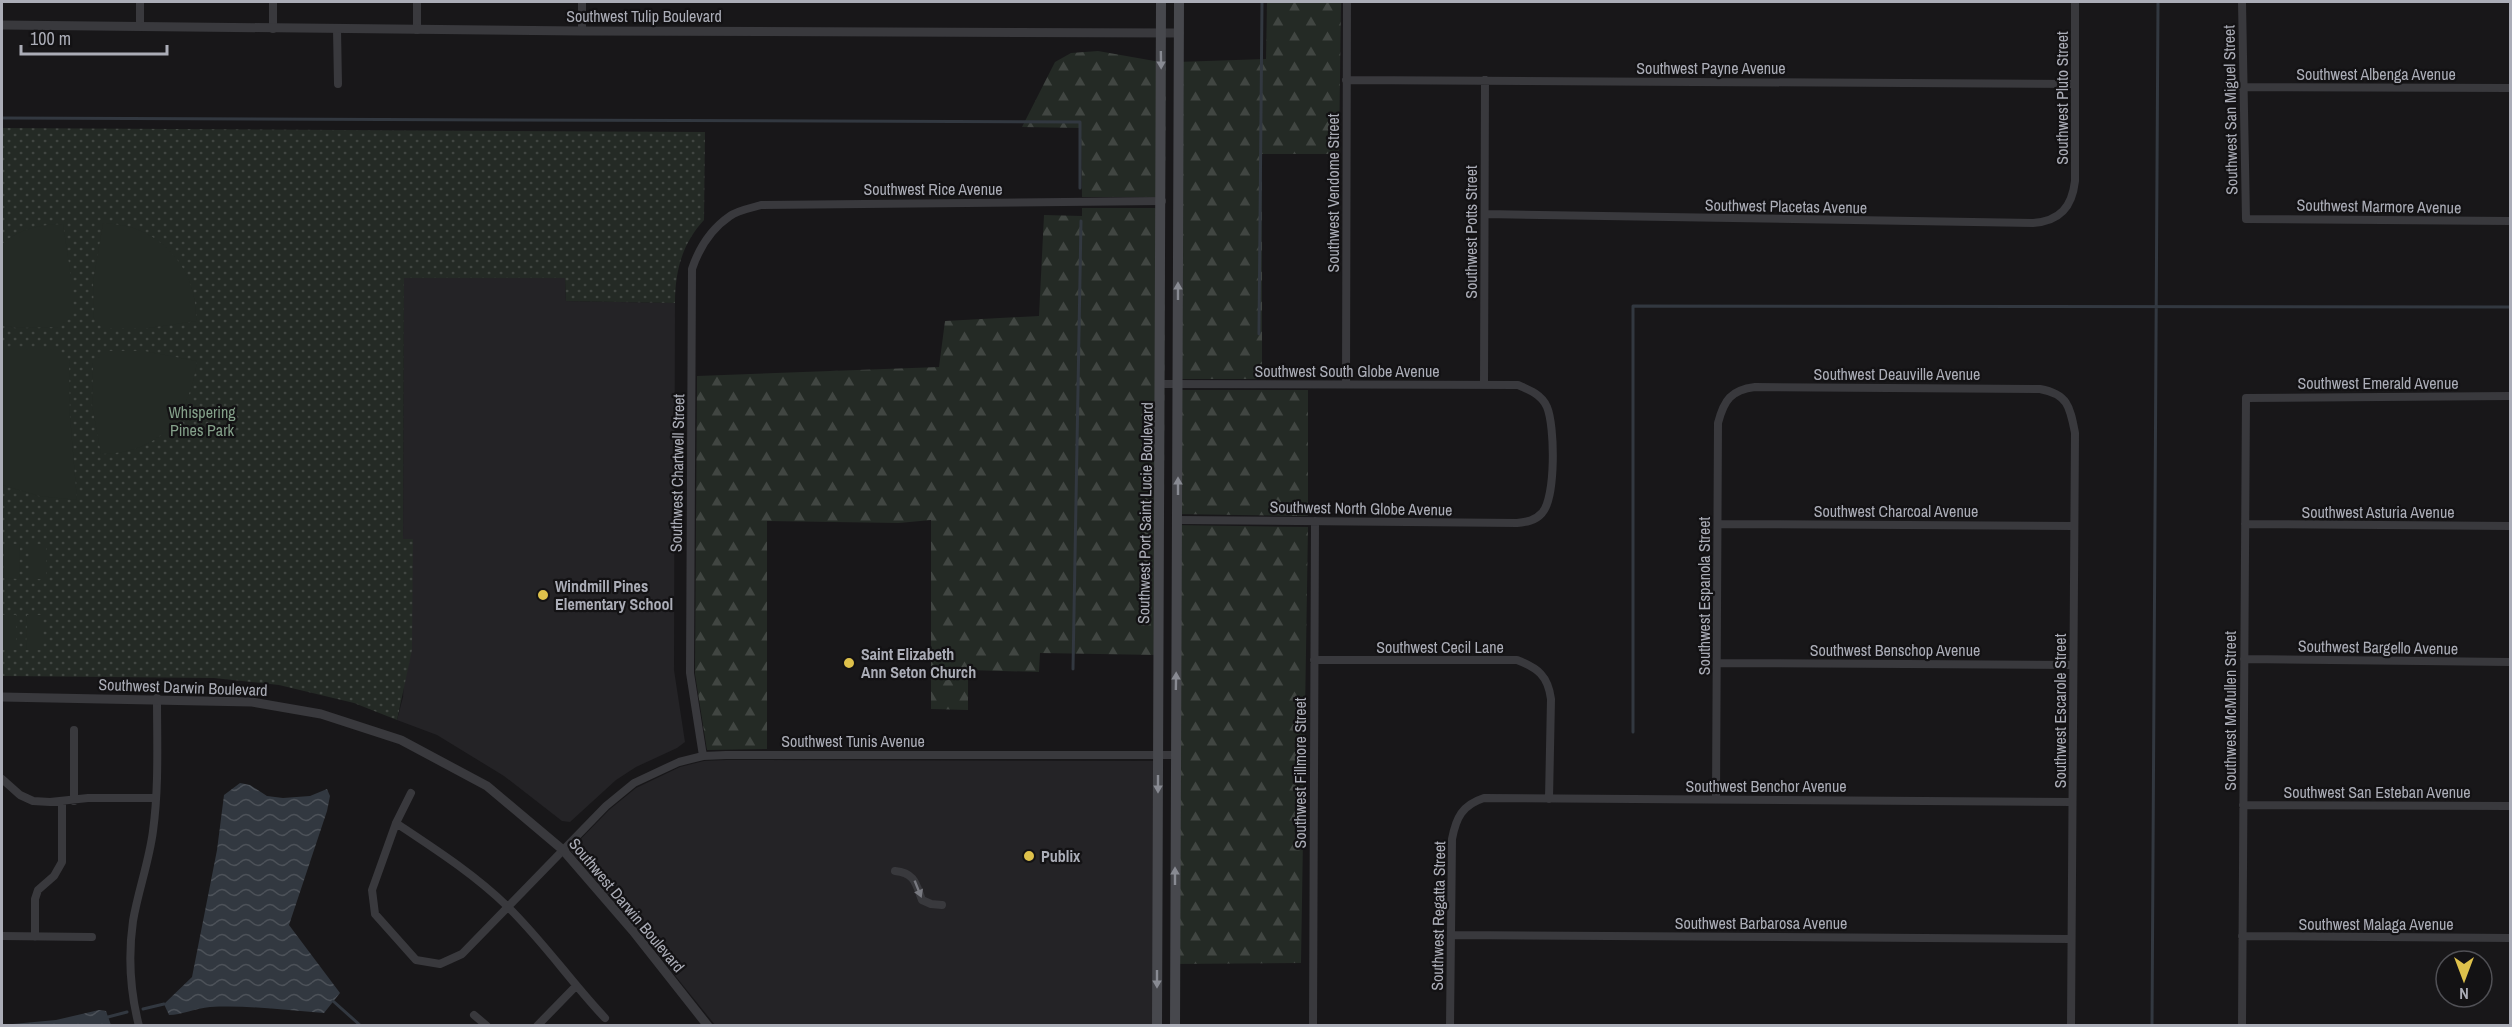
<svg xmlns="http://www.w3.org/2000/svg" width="2512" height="1027" viewBox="0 0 2512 1027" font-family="'Archivo Narrow',sans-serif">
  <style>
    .built { fill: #242326 }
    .forest { fill: url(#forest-firs) }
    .park { fill: url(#park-dots) }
    .pitch { fill: #242a25 }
    .water { fill: url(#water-waves) }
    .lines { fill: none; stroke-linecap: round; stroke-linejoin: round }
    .stream { stroke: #323840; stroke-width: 3 }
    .minor { stroke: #39393d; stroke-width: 8 }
    .tertiary { stroke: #39393d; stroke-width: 9 }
    .secondary { stroke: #47484d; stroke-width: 10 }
    .oneway { fill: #888a92 }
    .oneway2 { fill: #787980 }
    .poi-dot { fill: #dec14b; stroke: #131214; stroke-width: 2 }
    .labels { text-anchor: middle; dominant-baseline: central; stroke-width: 4.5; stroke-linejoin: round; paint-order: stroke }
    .street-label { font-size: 16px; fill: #abadb7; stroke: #131214 }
    .park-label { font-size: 16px; fill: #84a08a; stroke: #131214 }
    .poi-label { font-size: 16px; font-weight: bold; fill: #abadb7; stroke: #131214; text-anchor: start }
  </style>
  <defs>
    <pattern id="forest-firs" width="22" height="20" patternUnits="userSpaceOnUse" patternTransform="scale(1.5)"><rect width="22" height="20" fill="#242a25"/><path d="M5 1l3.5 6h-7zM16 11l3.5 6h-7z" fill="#414642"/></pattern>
    <pattern id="park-dots" width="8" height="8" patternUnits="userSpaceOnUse" patternTransform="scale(1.5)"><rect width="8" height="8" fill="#242a25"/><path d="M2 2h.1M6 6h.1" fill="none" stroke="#414642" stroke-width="1.8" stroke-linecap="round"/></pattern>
    <pattern id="water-waves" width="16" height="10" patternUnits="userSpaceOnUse" patternTransform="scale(1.5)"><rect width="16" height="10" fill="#323840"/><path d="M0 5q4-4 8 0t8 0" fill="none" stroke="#4d5259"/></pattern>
  </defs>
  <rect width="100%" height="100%" fill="#181719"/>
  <path class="built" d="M404,278H565L566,301L675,303L674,670L685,742L677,748L636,767L616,780L570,822L562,821L504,776L437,735L397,720L403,697L413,539H403Z
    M726,760L1159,761L1160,1025H715L636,927L570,850L609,810L636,788L680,767L704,761Z"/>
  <path class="forest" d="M1267,2H1341L1339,154H1262V379H1175L1176,62L1266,59Z
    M1098,51L1166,63L1165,197H1082L1081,128L1022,127L1055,62L1071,53Z
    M1082,208H1165L1164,520L1156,602L1158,655L1040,653L1039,672L968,670V710L931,709V520L899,523L767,521V749L707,750L695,674L697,376L939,367L945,321L1039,316L1044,215L1082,216Z
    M1175,390H1308V516L1174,514Z
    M1174,525L1308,527L1301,963L1173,964Z"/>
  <path class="park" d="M2,128L705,132L704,220C682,244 675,271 675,303L566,301L565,278H404L403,539H413L412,650L397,720L354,703L279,685L214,678L2,676Z"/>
  <path class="pitch" d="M103,223C114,224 126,225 136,229C174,243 198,281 196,321L149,328H105L94,318L93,283Z
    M63,224L71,277V317L59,327L16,328L2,325V244C21,228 39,225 63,224Z
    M2,349H57L69,360L70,416L77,500L39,496L2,485Z
    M107,351H144L197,361C189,417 161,453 101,454L92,405L93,363Z
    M4,544H20L19,579L3,578Z
    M30,544H46V579H30Z
    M2,615H16V650H2Z
    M27,615H42V650H26Z"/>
  <path class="water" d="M240,783L250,785L267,796L283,798L310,796L327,789L330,796L327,811L289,925L340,993L324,1013C286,1010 248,1005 210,1007C196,1008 181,1015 169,1015L164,1004L192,977L217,850L224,795Z
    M99,1010L106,1011L111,1025H2L56,1020Z"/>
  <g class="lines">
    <path class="stream" d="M2,118L1080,122V188
      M1259,334L1262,2
      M1073,669L1081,221
      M1633,732V306L2510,307
      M333,1001L361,1026
      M143,1009L164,1004
      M108,1017L127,1012
      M2152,1026L2158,2"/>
    <path class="minor" d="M2242,2L2246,219L2510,221
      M140,26V2
      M273,29V2
      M337,29L338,84
      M417,30V2
      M582,31V2
      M1346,80L2075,84
      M2242,87L2510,88
      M1485,214L2033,223C2060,221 2072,207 2075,181V2
      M1161,384L1518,385C1530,390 1542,395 1547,407C1555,426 1556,498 1542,513C1535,521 1526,522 1517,523L1178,520
      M1346,384L1347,2
      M1484,385L1485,80
      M1718,524L2074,526
      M2245,524L2510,526
      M2244,659L2510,662
      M1314,660H1517C1538,668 1548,676 1551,699L1549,799
      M1717,663L2073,665
      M703,756L690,673L692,269C699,248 711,229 730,216C738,210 752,208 761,205L1162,201
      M2,779L20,795L33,801L50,802L88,798H156
      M411,793L396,823L372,890L375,914L416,960L440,964L462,954L606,806L634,783L679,762L703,756L726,755H1175
      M1716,799L1718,423C1724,400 1731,390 1755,387L2040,389C2068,394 2070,407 2075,433L2071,1026
      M74,801V730
      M2243,805L2510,806
      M396,823C435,849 474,874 507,906C543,941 571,982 605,1018
      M895,871C915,873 916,884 922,900L931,904L942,905
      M1451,935L2071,939
      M2,936L92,937
      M2242,936L2510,938
      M35,937V899L38,890L54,876L62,862V801
      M474,1015L487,1026
      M139,1026C130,991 128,956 133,921C138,891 149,862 153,831C159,787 157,743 157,698
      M537,1026L575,987
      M1313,1026L1315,521
      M1450,1026L1452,839C1456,818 1462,805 1484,798L2072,802
      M2242,1026L2246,398L2510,396"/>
    <path class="tertiary" d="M2,25L582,31L1179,33
      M2,697L252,702L321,714L401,740L487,786L563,850L633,931L708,1026"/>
    <path class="secondary" d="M1157,1026L1161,2
      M1175,1026L1179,2"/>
  </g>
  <defs><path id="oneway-solid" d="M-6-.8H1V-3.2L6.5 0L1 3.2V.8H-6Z" transform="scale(1.5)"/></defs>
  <g class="oneway">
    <use href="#oneway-solid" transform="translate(1161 60) rotate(89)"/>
    <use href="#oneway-solid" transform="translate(1178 291) rotate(-90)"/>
    <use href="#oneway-solid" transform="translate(1178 486) rotate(-90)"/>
    <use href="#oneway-solid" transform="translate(1176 681) rotate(-89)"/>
    <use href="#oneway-solid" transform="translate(1158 784) rotate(90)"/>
    <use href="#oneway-solid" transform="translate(1175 876) rotate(-90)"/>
    <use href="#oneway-solid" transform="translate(1157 979) rotate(90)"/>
  </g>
  <use class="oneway2" href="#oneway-solid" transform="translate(918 889) rotate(68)"/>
  <g class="poi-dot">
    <circle cx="543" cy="595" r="6"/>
    <circle cx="849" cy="663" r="6"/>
    <circle cx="1029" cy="856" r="6"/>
  </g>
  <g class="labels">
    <g class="street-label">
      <text x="644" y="16">Southwest Tulip Boulevard</text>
      <text x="1711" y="68">Southwest Payne Avenue</text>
      <text x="2376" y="74">Southwest Albenga Avenue</text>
      <text transform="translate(2062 98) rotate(-90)">Southwest Pluto Street</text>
      <text transform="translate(2230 110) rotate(-91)">Southwest San Miguel Street</text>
      <text x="933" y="189">Southwest Rice Avenue</text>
      <text transform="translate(1333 193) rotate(-90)">Southwest Vendome Street</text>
      <text transform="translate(1786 206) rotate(1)">Southwest Placetas Avenue</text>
      <text transform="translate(2379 206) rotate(1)">Southwest Marmore Avenue</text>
      <text transform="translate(1471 232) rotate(-90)">Southwest Potts Street</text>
      <text x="1347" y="371">Southwest South Globe Avenue</text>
      <text x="1897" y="374">Southwest Deauville Avenue</text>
      <text x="2378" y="383">Southwest Emerald Avenue</text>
      <text transform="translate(677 473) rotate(-89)">Southwest Chartwell Street</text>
      <text transform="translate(1361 508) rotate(1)">Southwest North Globe Avenue</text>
      <text x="1896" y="511">Southwest Charcoal Avenue</text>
      <text x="2378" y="512">Southwest Asturia Avenue</text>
      <text transform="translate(1145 513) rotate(-89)">Southwest Port Saint Lucie Boulevard</text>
      <text transform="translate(1704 596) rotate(-90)">Southwest Espanola Street</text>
      <text x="1440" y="647">Southwest Cecil Lane</text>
      <text transform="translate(2378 647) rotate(1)">Southwest Bargello Avenue</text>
      <text x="1895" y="650">Southwest Benschop Avenue</text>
      <text transform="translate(183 687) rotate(2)">Southwest Darwin Boulevard</text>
      <text transform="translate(2060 711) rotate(-90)">Southwest Escarole Street</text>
      <text transform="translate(2230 711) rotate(-90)">Southwest McMullen Street</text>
      <text x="853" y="741">Southwest Tunis Avenue</text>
      <text transform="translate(1300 773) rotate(-90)">Southwest Fillmore Street</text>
      <text x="1766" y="786">Southwest Benchor Avenue</text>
      <text x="2377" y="792">Southwest San Esteban Avenue</text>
      <text transform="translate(627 905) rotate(50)">Southwest Darwin Boulevard</text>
      <text transform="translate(1438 916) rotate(-89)">Southwest Regatta Street</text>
      <text x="1761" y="923">Southwest Barbarosa Avenue</text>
      <text x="2376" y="924">Southwest Malaga Avenue</text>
    </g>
    <g class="park-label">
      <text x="202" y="412">Whispering<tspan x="202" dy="18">Pines Park</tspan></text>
    </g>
    <g class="poi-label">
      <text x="555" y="586">Windmill Pines<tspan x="555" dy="18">Elementary School</tspan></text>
      <text x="861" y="654">Saint Elizabeth<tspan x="861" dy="18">Ann Seton Church</tspan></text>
      <text x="1041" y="856">Publix</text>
    </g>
  </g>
  <rect width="2512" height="1027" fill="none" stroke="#abadb7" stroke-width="6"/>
  <g transform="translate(2464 979) rotate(180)"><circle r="28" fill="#131214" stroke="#505055" stroke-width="1.5"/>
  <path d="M0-4.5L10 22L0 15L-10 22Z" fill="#dec14b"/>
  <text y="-9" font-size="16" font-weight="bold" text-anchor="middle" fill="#abadb7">N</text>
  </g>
  <path d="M21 45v9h146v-9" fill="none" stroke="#abadb7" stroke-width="3"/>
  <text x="30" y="45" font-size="18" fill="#abadb7" stroke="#131214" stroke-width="4.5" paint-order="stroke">100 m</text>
</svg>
